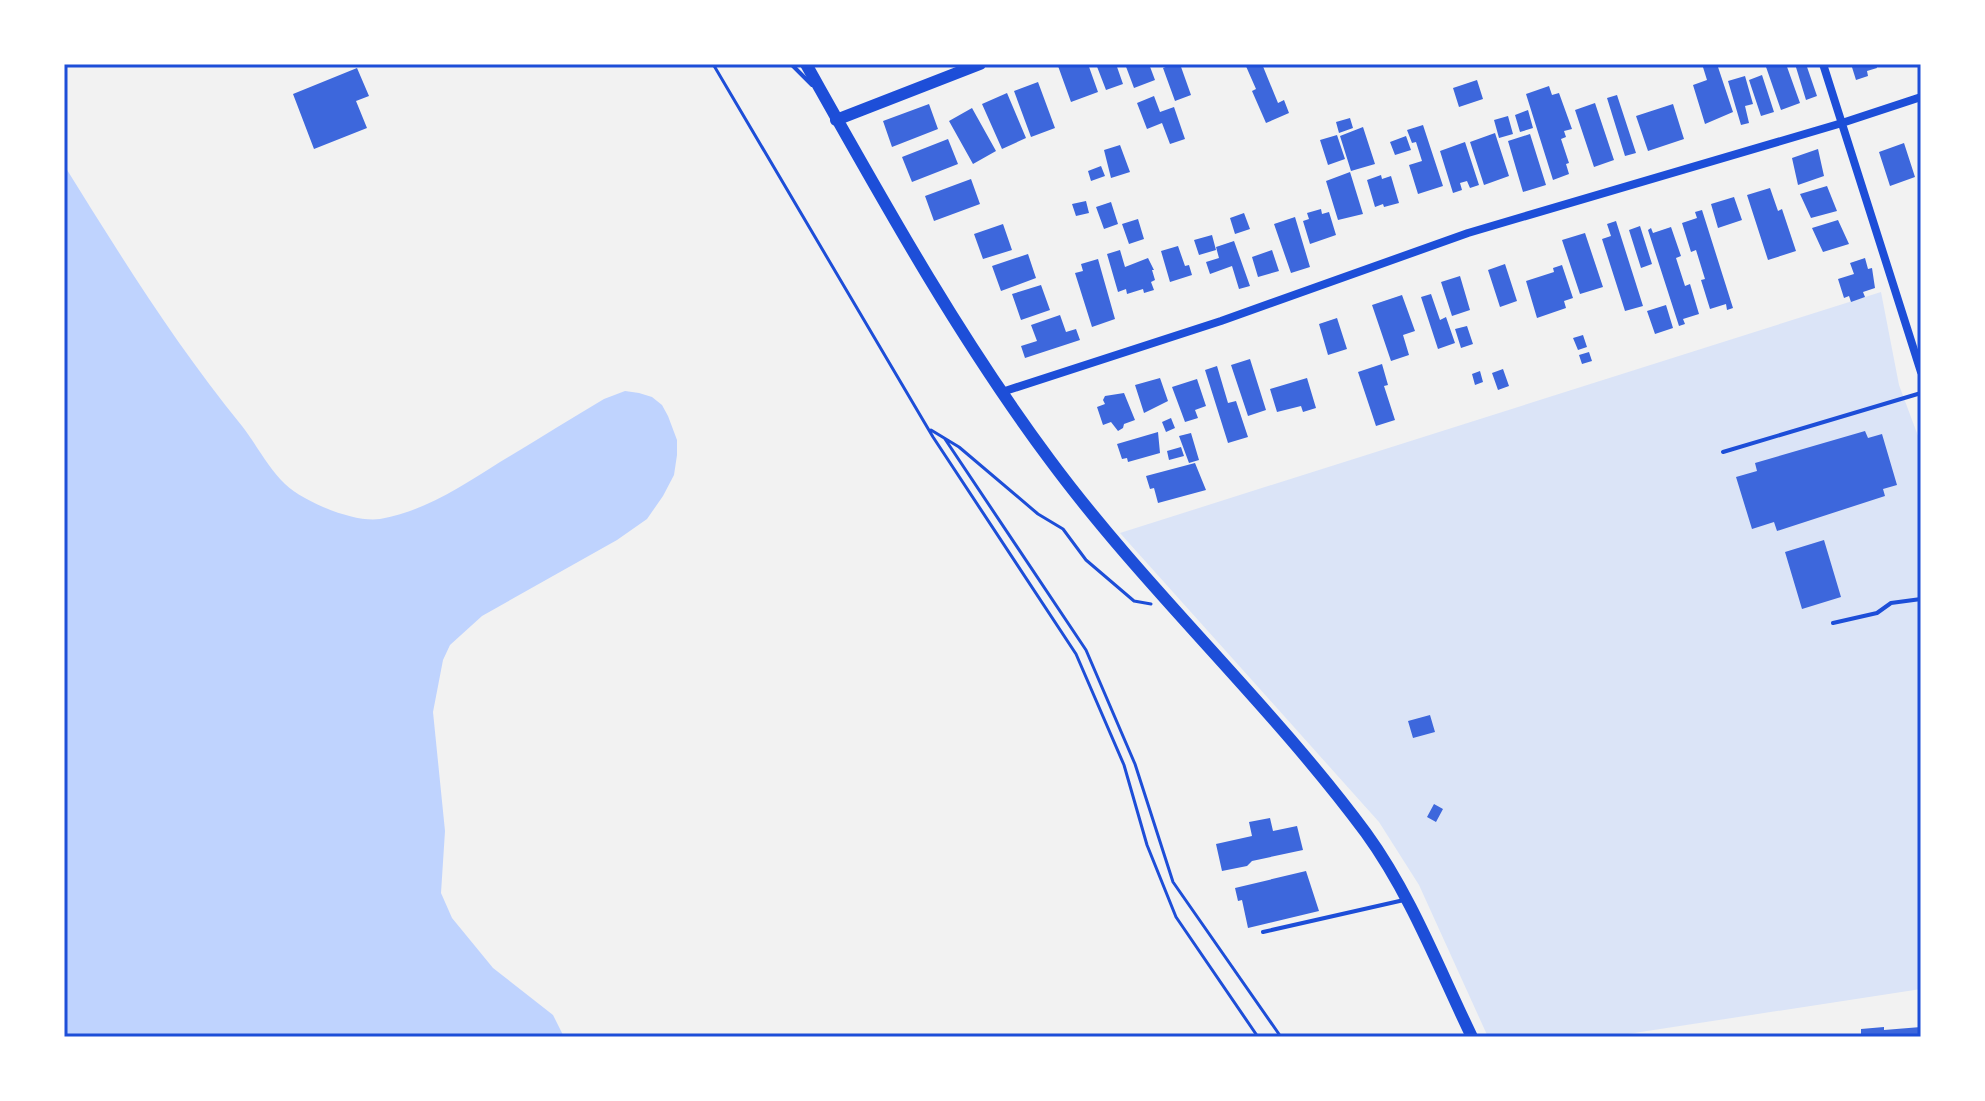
<svg xmlns="http://www.w3.org/2000/svg" width="1985" height="1101" viewBox="0 0 1985 1101" font-family="'Varela Round',sans-serif">
  <style>
    .green { fill: #dbe4f7 }
    .water { fill: #bfd3fe }
    .building { fill: #3d67dc }
    .lines { fill: none; stroke-linecap: round; stroke-linejoin: round }
    .path { stroke: #1d4ed8; stroke-width: 3 }
    .service { stroke: #1d4ed8; stroke-width: 4 }
    .minor { stroke: #1d4ed8; stroke-width: 8 }
    .secondary { stroke: #1d4ed8; stroke-width: 12 }
    .neatline { fill: none; stroke: #1d4ed8; stroke-width: 3 }
  </style>
  <rect width="100%" height="100%" fill="#f2f2f2"/>
  <path class="green" d="M1881,292L1899,385L1921,444V989L1608,1037H1488L1419,885L1379,822L1120,533Z"/>
  <path class="water" d="M64,165C120,255 175,344 242,426C256,444 268,468 285,484C304,502 354,523 380,519C423,512 464,485 500,462C535,441 569,420 604,399L625,391L639,393L652,397L662,405L668,416L677,440V455L674,475L663,496L647,519L617,540L482,616L450,645L443,660L433,712L445,831L441,893L452,918L493,968L553,1015L564,1037H64Z"/>
  <path class="building" d="M1064,64H1088L1098,92L1071,102L1058,66Z
    M1096,64H1116L1123,84L1106,90Z
    M1125,64H1149L1155,80L1134,88Z
    M1173,64H1180L1191,95L1175,101L1163,68Z
    M1245,64H1262L1278,103L1284,100L1289,113L1266,123L1252,91L1256,89Z
    M1702,64H1717L1733,112L1705,124L1693,85L1707,80Z
    M1765,64H1786L1800,103L1781,110Z
    M1795,64H1806L1817,96L1806,100Z
    M1851,64H1876L1877,68L1867,71L1868,76L1856,80Z
    M357,68L369,96L356,101L367,128L314,149L293,94Z
    M1762,75L1774,112L1761,116L1749,80Z
    M1745,76L1753,104L1745,106L1749,123L1741,125L1728,81Z
    M1477,80L1483,99L1459,107L1453,88Z
    M1038,82L1055,128L1031,137L1014,91Z
    M1549,86L1552,95L1559,93L1572,129L1564,131L1566,137L1561,139L1569,163L1566,164L1569,174L1553,180L1526,94Z
    M1007,93L1026,138L1002,149L982,104Z
    M1617,95L1636,153L1625,156L1607,98Z
    M1154,96L1160,112L1174,107L1185,139L1170,144L1162,123L1147,129L1137,103Z
    M1595,103L1614,160L1594,167L1575,110Z
    M929,104L938,129L892,147L883,121Z
    M1673,104L1684,139L1648,151L1636,116Z
    M972,108L996,151L973,164L949,121Z
    M1528,110L1533,128L1520,132L1515,115Z
    M1508,116L1513,134L1499,138L1494,120Z
    M1350,118L1353,128L1339,133L1336,122Z
    M1423,125L1443,186L1418,194L1409,165L1422,161L1416,142L1412,143L1407,130Z
    M1363,127L1375,164L1351,171L1340,136Z
    M1495,133L1509,176L1484,185L1470,142Z
    M1530,134L1546,185L1523,192L1508,141Z
    M1337,135L1345,159L1328,165L1320,140Z
    M1406,136L1411,150L1395,155L1390,142Z
    M948,139L958,164L912,182L902,157Z
    M1465,142L1479,185L1470,188L1467,181L1460,183L1462,190L1453,193L1440,151Z
    M1904,143L1915,177L1890,186L1879,152Z
    M1120,145L1130,172L1111,178L1104,150Z
    M1818,149L1824,176L1798,185L1792,158Z
    M1101,166L1105,176L1091,181L1088,171Z
    M1350,172L1363,214L1338,220L1326,181Z
    M1381,175L1382,179L1391,176L1399,203L1384,207L1383,204L1375,207L1367,180Z
    M971,179L980,204L934,221L925,196Z
    M1827,186L1837,211L1811,218L1800,194Z
    M1770,188L1778,211L1782,209L1796,251L1768,260L1747,195Z
    M1734,197L1742,220L1718,228L1711,204Z
    M1086,201L1089,213L1076,216L1072,204Z
    M1111,202L1118,224L1104,229L1096,207Z
    M1321,209L1322,214L1329,212L1336,235L1310,244L1303,221L1309,219L1307,213Z
    M1702,210L1733,308L1727,310L1726,304L1710,309L1701,280L1705,279L1696,250L1691,252L1682,223L1697,218L1695,212Z
    M1244,213L1250,229L1235,234L1230,218Z
    M1295,217L1310,267L1291,273L1274,224Z
    M1138,219L1144,239L1129,244L1122,224Z
    M1838,220L1849,244L1823,252L1812,228Z
    M1616,221L1643,306L1625,311L1602,239L1611,236L1607,224Z
    M1003,224L1012,250L983,259L974,234Z
    M1640,226L1652,264L1641,268L1629,230Z
    M1671,227L1681,256L1676,258L1685,286L1690,284L1699,314L1683,319L1685,324L1679,326L1648,230L1651,228L1653,233Z
    M1585,233L1603,287L1580,294L1562,240Z
    M1212,235L1216,250L1199,255L1194,240Z
    M1234,241L1250,286L1239,289L1232,266L1210,274L1206,262L1219,258L1216,247Z
    M1178,246L1185,266L1189,265L1192,275L1170,282L1161,251Z
    M1120,250L1125,267L1148,258L1154,270H1152L1155,280L1151,282L1154,290L1144,293L1143,289L1127,294L1126,289L1118,292L1107,254Z
    M1272,250L1279,271L1258,277L1252,257Z
    M1028,254L1036,278L1001,291L992,266Z
    M1865,258L1868,269L1872,268L1875,288L1863,292L1865,297L1851,302L1849,296L1844,298L1838,279L1854,274L1850,263Z
    M1098,259L1115,319L1092,327L1075,273L1083,271L1081,264Z
    M1505,264L1517,301L1500,307L1488,270Z
    M1562,265L1573,298L1564,301L1566,308L1537,318L1526,281L1554,272L1553,268Z
    M1460,276L1470,310L1452,316L1441,282Z
    M1041,285L1050,310L1021,320L1012,294Z
    M1431,294L1440,320L1446,317L1455,343L1438,349L1421,297Z
    M1402,295L1415,331L1403,335L1409,355L1391,361L1372,305Z
    M1666,305L1673,328L1655,334L1647,311Z
    M1060,315L1066,332L1076,329L1080,340L1025,358L1021,346L1037,341L1031,325Z
    M1337,318L1347,349L1328,355L1319,324Z
    M1467,326L1473,344L1461,348L1455,329Z
    M1583,335L1587,347L1578,350L1573,338Z
    M1589,352L1592,361L1582,364L1579,355Z
    M1250,359L1266,410L1248,416L1231,365Z
    M1382,364L1388,385L1384,386L1395,420L1376,426L1358,372Z
    M1217,366L1228,403L1236,401L1248,437L1228,443L1205,370Z
    M1503,369L1509,386L1498,390L1492,373Z
    M1480,371L1483,382L1475,385L1472,374Z
    M1160,378L1168,401L1144,413L1135,385Z
    M1307,378L1316,408L1303,412L1301,406L1277,412L1270,389Z
    M1197,379L1206,406L1195,410L1198,418L1185,422L1172,387Z
    M1124,393L1135,420L1124,424L1123,428L1118,431L1111,422L1103,425L1097,407L1105,404L1103,400L1105,396Z
    M1171,418L1175,428L1166,432L1162,422Z
    M1865,431L1868,438L1882,434L1897,485L1883,489L1885,496L1777,531L1774,522L1752,529L1736,477L1757,471L1755,463Z
    M1158,432L1160,453L1128,462L1127,458L1122,459L1117,444Z
    M1191,433L1199,460L1189,463L1179,436Z
    M1181,447L1184,456L1169,460L1167,451Z
    M1195,463L1206,490L1158,503L1154,488L1150,489L1146,476Z
    M1824,540L1841,597L1802,609L1785,552Z
    M1430,715L1435,732L1413,738L1408,721Z
    M1434,804L1443,809L1436,822L1427,817Z
    M1270,818L1273,831L1297,826L1303,850L1252,861L1247,866L1222,871L1216,844L1252,836L1249,822Z
    M1306,871L1319,911L1248,928L1242,900L1238,901L1235,888Z
    M1884,1027V1030L1921,1027V1037H1861V1029Z"/>
  <g class="lines">
    <path class="path" d="M713,64L933,437L1076,654L1124,765L1147,845L1176,917L1258,1037
      M931,430L959,447L1038,514L1063,529L1086,560L1134,601L1151,604
      M945,439L1086,650L1135,764L1173,882L1281,1037"/>
    <path class="service" d="M791,64L812,85
      M1723,452L1921,393
      M1833,623L1877,613L1891,603L1921,599
      M1263,932L1404,900"/>
    <path class="minor" d="M1823,64L1921,372
      M1002,392L1221,321L1468,233L1842,123L1921,97"/>
    <path class="secondary" d="M806,64C882,199 957,335 1050,460C1147,591 1269,702 1366,833C1411,895 1439,969 1472,1037
      M836,120L980,64"/>
  </g>
  <rect width="1985" height="1101" fill="none" stroke="#ffffff" stroke-width="132"/>
  <rect x="66" y="66" width="1853" height="969" class="neatline"/>
</svg>
